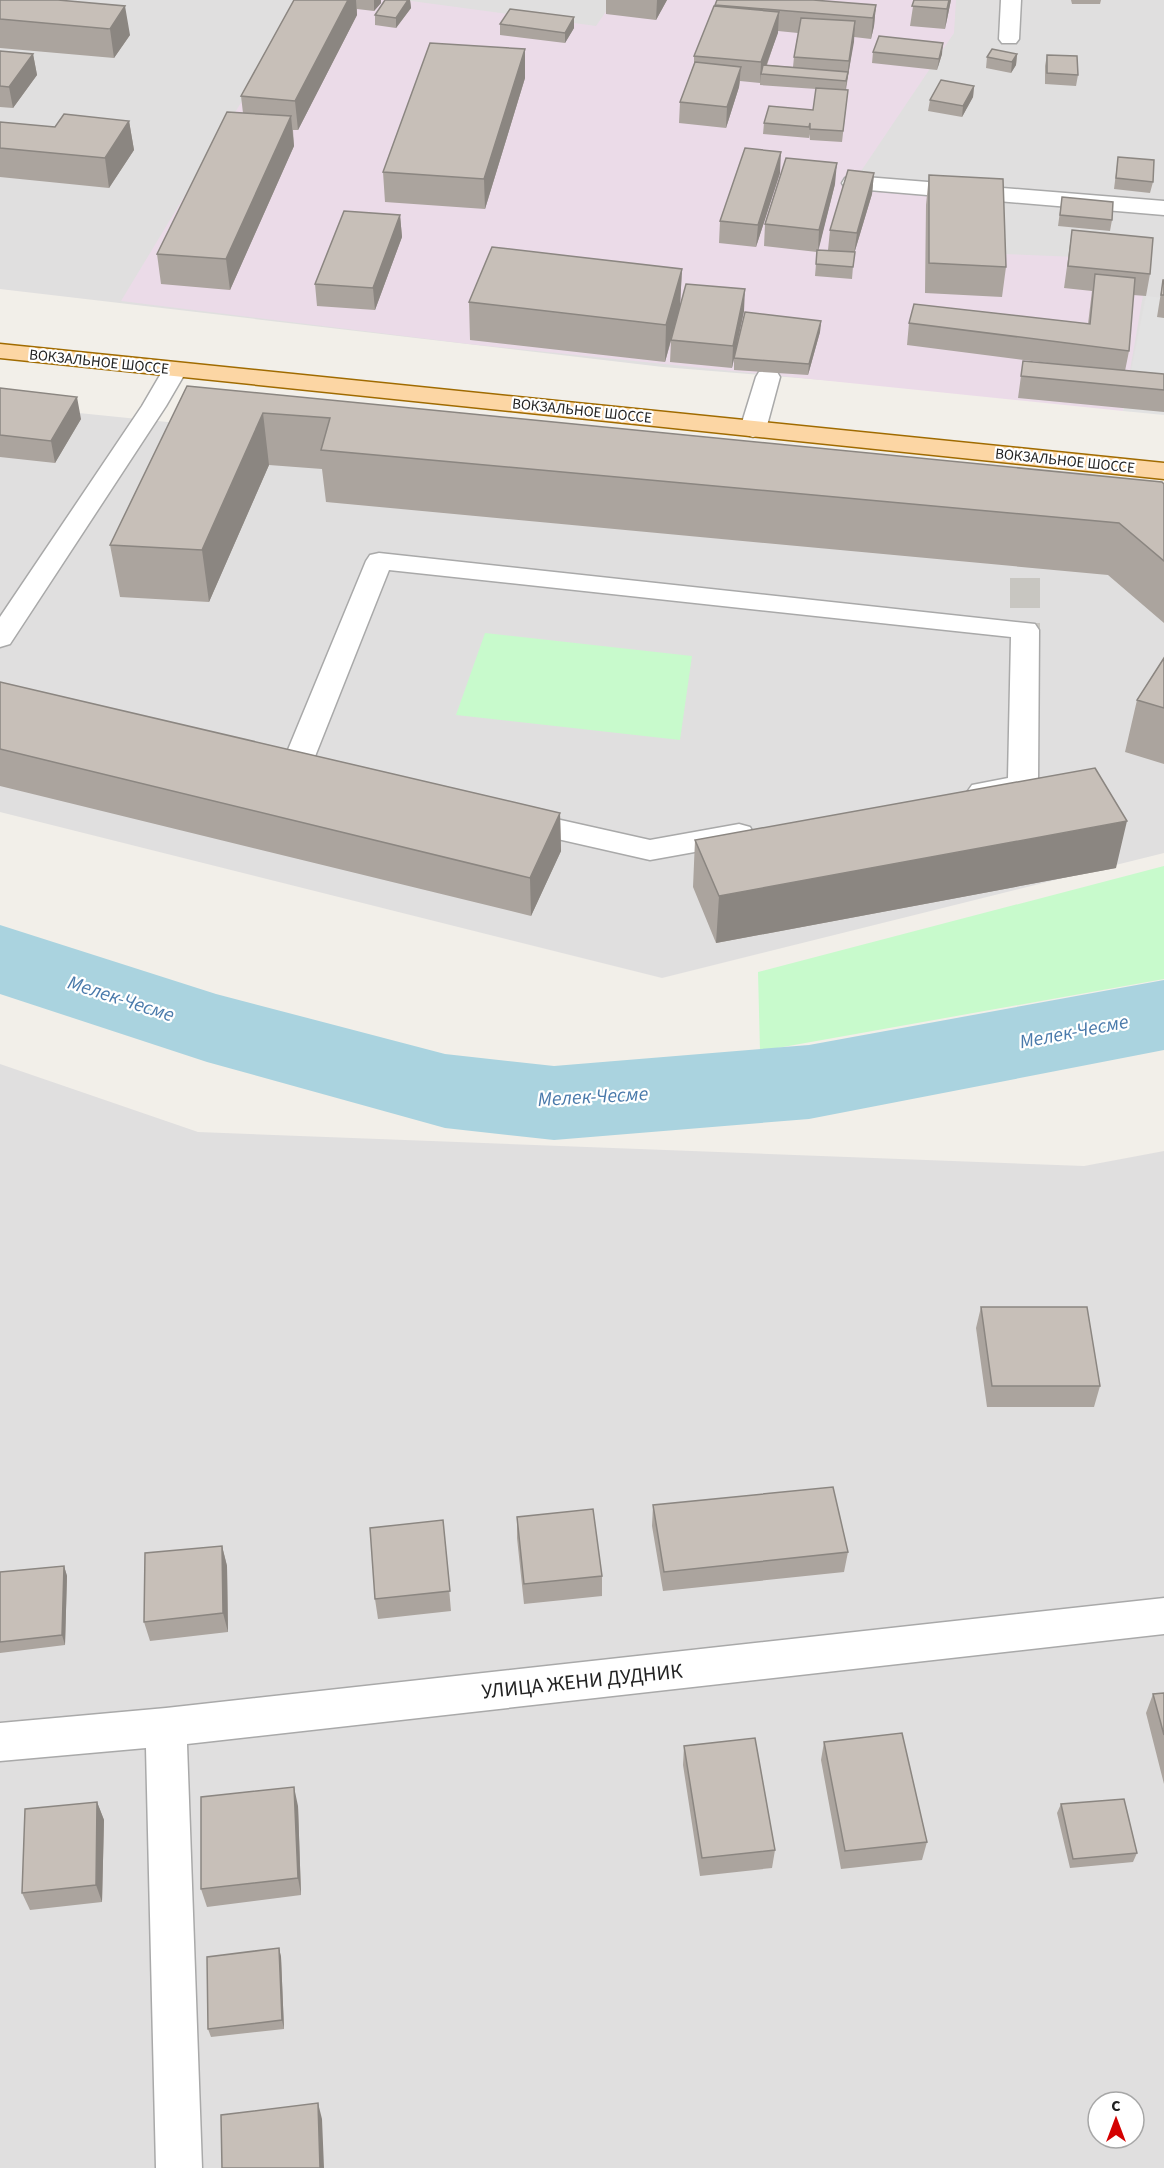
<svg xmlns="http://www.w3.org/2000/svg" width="1164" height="2168" viewBox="0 0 1164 2168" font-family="'Source Sans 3',sans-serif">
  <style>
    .residential { fill: #e0dfdf; fill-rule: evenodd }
    .industrial { fill: #ebdbe8 }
    .park { fill: #c8facc }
    .parking { fill: #e2e2e2 }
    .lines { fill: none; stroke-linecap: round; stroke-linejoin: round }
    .river { fill: #aad3df; fill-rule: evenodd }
    .minor-tunnel-far1 { stroke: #c8c6c1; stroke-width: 23; stroke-dasharray: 23 11; stroke-linecap: butt }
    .minor-tunnel { stroke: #c8c6c1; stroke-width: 30; stroke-dasharray: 30 15; stroke-linecap: butt }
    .minor-casing { stroke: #a9a9a9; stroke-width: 3 }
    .major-casing { stroke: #a06b00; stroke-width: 3 }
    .minor { fill: #fff; fill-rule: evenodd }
    .major { fill: #fcd6a4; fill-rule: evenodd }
    .wall { fill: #aba49e; fill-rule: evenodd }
    .shaded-wall { fill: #8b8681 }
    .building { fill: #c7bfb8; stroke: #8b8681; stroke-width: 1.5 }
    .labels { text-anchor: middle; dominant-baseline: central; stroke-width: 4.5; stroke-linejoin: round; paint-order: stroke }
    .far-street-label { font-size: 15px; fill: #222; stroke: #fff }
    .water-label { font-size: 20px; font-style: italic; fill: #4a7aab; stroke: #fff }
    .near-street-label { font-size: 21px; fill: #222; stroke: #fff }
  </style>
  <rect width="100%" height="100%" fill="#f2efe9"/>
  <path class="residential" d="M0,0H1164V408L663,367L0,289Z
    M0,405L1164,523V853L662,978L0,812Z
    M0,1064L198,1132L1084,1166L1164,1151V2168H0ZM1098,2102H1134V2138H1098Z"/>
  <path class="industrial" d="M303,0H404L596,26L614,0H956L954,33L853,183L1001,195L1003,254L1149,260L1123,411L469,344L121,301Z"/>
  <path class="park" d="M485,633L692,656L680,740L456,715Z
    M1164,866V979L760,1051L758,972Z"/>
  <path class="parking" d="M1146,296L1164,298V415L1123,411Z"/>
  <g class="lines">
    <path class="river" d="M0,925L216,994L445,1054L554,1066L809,1045L1164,980V1050L809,1119L554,1140L445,1128L207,1062L0,994Z"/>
    <path class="minor-tunnel-far1" d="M1025,521V534"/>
    <path class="minor-tunnel" d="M1025,533V630"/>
    <defs>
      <path id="minor" d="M1001,0H1021L1019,39L1016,43H1002L999,39Z
        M853,176L1164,201V215L845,188L842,183L845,178Z
        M175,363L184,365L187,370L166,406L10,644L0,647V617L142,406L163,370L166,365Z
        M768,370L777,372L780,377L766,429L762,434L753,437L744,434L740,429L756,377L759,372Z
        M379,553L1035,624L1039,630L1038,785L1033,792L982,802L972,799L967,792L972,785L1008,778L1011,637L389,570L310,769L305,776L295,779L285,776L280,769L366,561L370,555Z
        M516,810L650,840L739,824L750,827L754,834L750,841L739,844L650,860L505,827L501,820L505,813Z
        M1164,1598V1634L187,1744L202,2168H156L146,1748L0,1761V1723L166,1708Z"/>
      <path id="major" d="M0,344L1164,463V479L0,358Z"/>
    </defs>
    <use href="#minor" class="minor-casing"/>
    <use href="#major" class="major-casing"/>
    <use href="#minor" class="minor"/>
    <use href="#major" class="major"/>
  </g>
  <path class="wall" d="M0,0L130,35L114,58L0,48Z
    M294,0H381V3L374,11L357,9V15L298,130H293L294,146L230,290L161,284L157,254L243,113L241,96Z
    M385,0H410L411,8L396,28L375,25V15Z
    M606,0H667L656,20L606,14Z
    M717,0L876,5L874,26L871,39L854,37L846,90H848L842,142L810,140L809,134V138L763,134L764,123L813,110L816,89L760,85V82V83L740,81L739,87L726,128L679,123L680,102L694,64V56L715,6ZM778,31L798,33L794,57L793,67L767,65Z
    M914,0H951L945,29L910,26Z
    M1071,0H1101L1100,4H1072Z
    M574,17V28L565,43L500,35V24Z
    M525,49V78L485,209L385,202L383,172Z
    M0,51L33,54L37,75L13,108L0,107Z
    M873,52L942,54L937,70L872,63Z
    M1017,54L1016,65L1011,73L986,68L987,57Z
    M1047,55L1078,75L1076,86L1045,84V66Z
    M974,86L973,97L962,117L928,111L930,100Z
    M129,121L134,150L109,188L0,177V122L55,127Z
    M1118,157L1153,182L1150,193L1114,189Z
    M780,173L756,247L719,243L720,221Z
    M874,173L872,194L854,254L852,279L815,276L817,252L764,246L765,224L835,184L818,250H828L830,230Z
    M929,175L1006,267L1002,297L925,293L926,205Z
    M1062,197L1112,220L1110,231L1058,226Z
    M400,215L402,237L375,310L317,306L315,284Z
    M1072,230L1150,274L1146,296L1133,295L1129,351L1125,371L1164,374V412L1018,398L1023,361L1055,364L907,345L909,323L1088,324L1092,291L1064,288Z
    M682,269L680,305L744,311L732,368L670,362L671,341L665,362L470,340L469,302Z
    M1163,280H1164V318L1157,317Z
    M821,321L820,332L808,375L734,370V358Z
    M187,386L1164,484V623L1108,575L326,502L322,469L269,465L209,602L120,597L110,545Z
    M0,388L81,419L55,463L0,457Z
    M1164,658V764L1125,752L1137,700Z
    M0,682L560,813L561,851L531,916L0,786Z
    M695,840L1116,868L716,943L693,887Z
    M981,1307L1100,1386L1094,1407H987L976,1328Z
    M653,1505L848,1552L844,1572L663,1591L652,1526Z
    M517,1517L602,1576V1596L524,1604L517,1538Z
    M443,1520L451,1611L378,1619L375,1599Z
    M222,1546L227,1566L228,1632L150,1641L144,1622Z
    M64,1566L67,1576L65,1645L0,1653V1572Z
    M1164,1693V1784L1146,1713L1153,1694Z
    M824,1742L927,1842L922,1860L841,1869L821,1760Z
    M684,1746L775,1850L772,1868L700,1876L683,1765Z
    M97,1802L104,1820L102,1902L30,1910L22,1893Z
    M1061,1804L1137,1853L1133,1862L1070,1868L1057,1813Z
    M298,1806L301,1895L207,1907L201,1889Z
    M279,1948L281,1957L284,2029L211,2037L208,2029Z"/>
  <path class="shaded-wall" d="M348,0H356L357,15L298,130L295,101Z
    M374,0H381V3L374,11Z
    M408,0H410L411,8L396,28V18Z
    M657,0H667L656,20Z
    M949,0H951L945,29L947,9Z
    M876,5L874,26L871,39L873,18Z
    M125,6L130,35L114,58L110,29Z
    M779,12L778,33L763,74H761L760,83L761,62Z
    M574,17V28L565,43V33Z
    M855,21L854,42L845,92L849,61Z
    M943,43L942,54L937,70L939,59Z
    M525,49V78L485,209L484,179Z
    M33,54L37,75L13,108L9,87Z
    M1017,54L1016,65L1011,73L1012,62Z
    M741,67L739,87L726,128L727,107Z
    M974,86L973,97L962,117L963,106Z
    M291,116L294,146L230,290L226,259Z
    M129,121L134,150L109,188L105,158Z
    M781,152L780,173L756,247L758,225Z
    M837,163L835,184L818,252L819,230Z
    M874,173L872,194L854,254L857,233Z
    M400,215L402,237L375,310L373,288Z
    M682,269L680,306L665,362L666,325Z
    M745,289L744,311L732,368L733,346Z
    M821,321L820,332L808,375L809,364Z
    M77,397L81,419L55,463L51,441Z
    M263,413L269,465L209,602L202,550Z
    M560,813L561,851L531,916L530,878Z
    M1127,821L1116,868L716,943L719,896Z
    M222,1546L227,1566L228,1632L223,1613Z
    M64,1566L67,1576L65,1645L62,1635Z
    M294,1787L298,1806L301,1895L298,1878Z
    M97,1802L104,1820L102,1902L96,1885Z
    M279,1948L281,1957L284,2029L282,2020Z
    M318,2103L322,2119L324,2168H320Z"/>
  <path class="building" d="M0,0H58L125,6L110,29L0,19Z
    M294,0H348L295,101L241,96Z
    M385,0H408L396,18L375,15Z
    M717,0H813L876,5L873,18L715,5Z
    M914,0H949L947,9L912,6Z
    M714,6L779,12L761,62L694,56Z
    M510,9L574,17L565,33L500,24Z
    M801,18L855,21L849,61L794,57Z
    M879,36L943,43L939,59L873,52Z
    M430,43L525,49L484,179L383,172Z
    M992,49L1017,54L1012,62L987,57Z
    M0,51L33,54L9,87L0,86Z
    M1047,55L1077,56L1078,75L1047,73Z
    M695,62L741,67L727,107L680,102Z
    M763,65L848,72L846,81L761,74Z
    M941,80L974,86L963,106L930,100Z
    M816,88L848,90L843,131L810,129V123L809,127L764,123L769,106L813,110Z
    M227,112L291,116L226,259L157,254Z
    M64,114L129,121L105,158L0,148V122L55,127Z
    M745,148L781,152L758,225L720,221Z
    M1118,157L1154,160L1153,182L1116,178Z
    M786,158L837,163L819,230L765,224Z
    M848,170L874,173L857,233L830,230Z
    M929,175L1003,179L1006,267L929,263Z
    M1062,197L1113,202L1112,220L1060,215Z
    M344,211L400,215L373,288L315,284Z
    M1072,230L1153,238L1150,274L1068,266Z
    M492,247L682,269L666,325L469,302Z
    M817,250L855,252L853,267L816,264Z
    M1095,274L1135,278L1129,351L909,323L914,304L1090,324Z
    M1163,280H1164V295H1161Z
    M686,284L745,289L733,346L671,340Z
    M745,312L821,321L809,364L734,358Z
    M1023,361L1164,374V390L1021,376Z
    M187,386L1162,482L1164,484V561L1119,523L321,450L330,418L263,413L202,550L110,545Z
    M0,388L77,397L51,441L0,435Z
    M1164,658V708L1137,700Z
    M0,682L560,813L530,878L0,749Z
    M1095,768L1127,821L719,896L695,840Z
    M981,1307H1087L1100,1386H992Z
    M833,1487L848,1552L664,1572L653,1505Z
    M593,1509L602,1576L524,1584L517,1517Z
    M443,1520L450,1591L375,1599L370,1528Z
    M222,1546L223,1613L144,1622L145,1553Z
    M64,1566L62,1635L0,1642V1572Z
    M1164,1693V1735L1153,1694Z
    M902,1733L927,1842L845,1851L824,1742Z
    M755,1738L775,1850L702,1858L684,1746Z
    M294,1787L298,1878L201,1889V1797Z
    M1124,1799L1137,1853L1073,1859L1061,1804Z
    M97,1802L96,1885L22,1893L25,1809Z
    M279,1948L282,2020L208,2029L207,1957Z
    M318,2103L320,2168H222L221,2115Z"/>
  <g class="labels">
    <g class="far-street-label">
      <text transform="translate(99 362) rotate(6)">ВОКЗАЛЬНОЕ ШОССЕ</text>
      <text transform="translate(582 411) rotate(6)">ВОКЗАЛЬНОЕ ШОССЕ</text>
      <text transform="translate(1065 461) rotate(6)">ВОКЗАЛЬНОЕ ШОССЕ</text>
    </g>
    <g class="water-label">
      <text transform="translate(121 999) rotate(18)">Мелек-Чесме</text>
      <text transform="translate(1074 1032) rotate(-11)">Мелек-Чесме</text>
      <text transform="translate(593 1097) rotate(-3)">Мелек-Чесме</text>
    </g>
    <g class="near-street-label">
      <text transform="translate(582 1681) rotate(-6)">УЛИЦА ЖЕНИ ДУДНИК</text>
    </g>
  </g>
  <g transform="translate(1116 2120)"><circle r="28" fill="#ffffff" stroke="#a7a7a7" stroke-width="1.5"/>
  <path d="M0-4.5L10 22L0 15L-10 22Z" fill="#d40000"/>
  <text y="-9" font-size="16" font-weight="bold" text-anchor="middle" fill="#222222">С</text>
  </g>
</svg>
